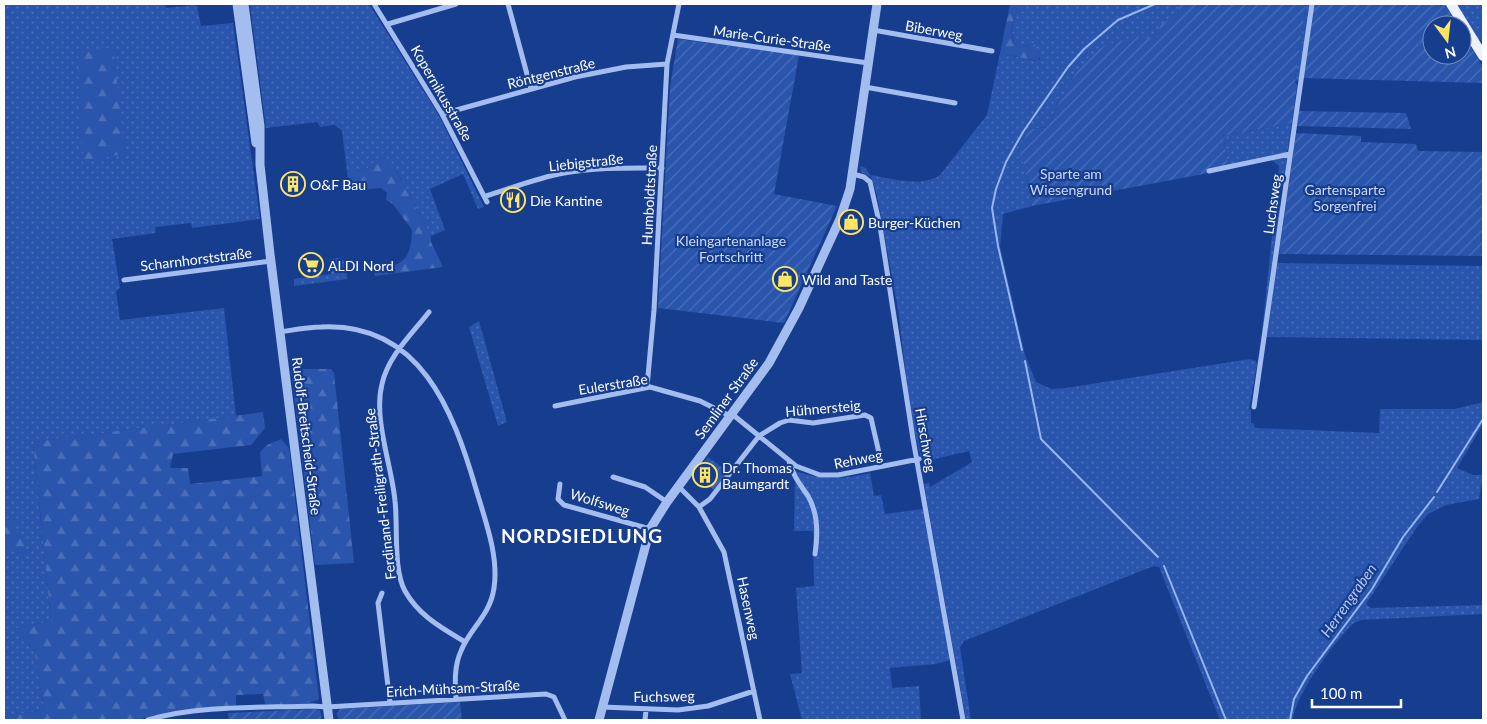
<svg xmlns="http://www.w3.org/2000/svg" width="1487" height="724" viewBox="0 0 1487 724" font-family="Lato,sans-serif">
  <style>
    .grass { fill: url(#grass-dots) }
    .forest { fill: url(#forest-firs) }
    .garden { fill: url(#garden-furrows) }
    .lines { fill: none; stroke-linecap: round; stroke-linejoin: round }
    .stream { stroke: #96b6f2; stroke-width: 2 }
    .minor { stroke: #a4bdef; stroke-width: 5 }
    .tertiary { stroke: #a4bdef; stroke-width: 9 }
    .primary { stroke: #ecf1ff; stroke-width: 10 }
    .labels { text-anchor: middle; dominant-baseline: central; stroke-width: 4.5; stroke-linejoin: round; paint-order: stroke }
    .street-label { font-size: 14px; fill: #fff; stroke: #173d8f }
    .park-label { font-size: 14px; fill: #cadafb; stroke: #173d8f }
    .poi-label { font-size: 14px; fill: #fff; stroke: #173d8f; text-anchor: start }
    .water-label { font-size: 15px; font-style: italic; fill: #b0c7f6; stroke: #173d8f }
    .district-label { font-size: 19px; font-weight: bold; letter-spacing: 1px; fill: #fff; stroke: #173d8f }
  </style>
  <defs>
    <pattern id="grass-dots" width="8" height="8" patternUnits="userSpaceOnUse" patternTransform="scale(1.25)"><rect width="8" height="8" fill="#2a55ad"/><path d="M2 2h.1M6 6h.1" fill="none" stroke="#4a6eb9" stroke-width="1.8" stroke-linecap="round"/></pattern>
    <pattern id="forest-firs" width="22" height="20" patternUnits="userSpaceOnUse" patternTransform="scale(1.25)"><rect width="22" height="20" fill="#2a55ad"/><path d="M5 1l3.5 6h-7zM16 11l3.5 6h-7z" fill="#4a6eb9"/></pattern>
    <pattern id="garden-furrows" width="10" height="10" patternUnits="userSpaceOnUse" patternTransform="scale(1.25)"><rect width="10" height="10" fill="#2a55ad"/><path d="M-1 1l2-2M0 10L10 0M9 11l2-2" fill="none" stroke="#4a6eb9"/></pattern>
  </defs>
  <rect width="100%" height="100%" fill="#173d8f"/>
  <path class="grass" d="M4,4H165L166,8L194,5L197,6L201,26L233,23L260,219L192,228L191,223L155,227L156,233L112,239L120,288L116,291L120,320L224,308L236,416L33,442L51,621L13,629L34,648L44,710L4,717Z
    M250,4H369L438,114L484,207L478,209L463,174L430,189L445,230L431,236L398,174L384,153L367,169L347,172L342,131L335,125L320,127L317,122L266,128Z
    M1019,4H1179L1178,15L1161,37L1114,42L1057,107L1048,127L1030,129L1022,161L1028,168L1026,174L1032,206L1003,214L1000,247L1025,355L1036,382L1051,389L1066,388L1250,359L1256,361L1257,365L1249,409L1251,410V423L1254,424L1255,428L1379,433L1380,409H1455L1483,402V424L1457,468L1473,475H1483L1479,499L1446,505L1428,514L1417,527L1366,604L1371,608L1483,605V614L1361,620L1354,623C1336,639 1294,697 1293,720H1220L1159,567L1154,566L964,641L960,647L971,720H966L924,484L929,483L930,487L972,462L969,451L922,462L911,418L898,309L877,195L871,177L861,172L860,166L866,168L870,175C891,178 921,188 940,175L987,115L999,58L1008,55L1035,61L1040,59L1034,43L1019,48C1006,36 1015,18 1019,4Z
    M1306,4H1310L1299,80L1295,81Z
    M1456,4H1483V41L1479,40Z
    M1292,123L1287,153L1228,165L1223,136Z
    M1284,158H1287L1284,186H1278L1277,204L1281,207L1261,343L1279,166L1272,160Z
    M338,258L346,262L347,279L294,286V279L331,274L330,259Z
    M1277,263L1483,266V340L1266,337Z
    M479,321L507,422L498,426L469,327Z
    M795,471C827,481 837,480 870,473L874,496L881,495L885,514L923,509L950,660L936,664L890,668L892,688L919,686L921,720H802L790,674L802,673L796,588L814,586L813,531H794Z"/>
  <path class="forest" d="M1010,4H1019C1015,18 1005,36 1019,48L1034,43L1040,56L1037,61L1008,55L1001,60L999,58Z
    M113,47L125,153L83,163L78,53Z
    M384,152L398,174L431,236V242L443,267L375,276L374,270C403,265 411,261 412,230L393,204L386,200L387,193L381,188L350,191L347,172L367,169Z
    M291,369H331L334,373L354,563L315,565Z
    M263,412L265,428L251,445L173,454L170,468H188L190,484L262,476L260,452L267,445L281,439L289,448L319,699C305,707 280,706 265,704L263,694L236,695V707L177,711L136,720H4V717L44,710L34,648L12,629L51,621L33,442Z
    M11,518L31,557L4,549V519Z"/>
  <path class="garden" d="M1179,4H1306L1295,81L1297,85L1292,123L1223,136L1228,165L1209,173L1032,206L1026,174L1028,168L1020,159L1021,145L1030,129L1048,127C1062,98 1080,51 1115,42C1129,38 1146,38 1161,37L1159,25L1178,16Z
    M1314,4H1445L1458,25H1432V55H1462V32L1483,67V83L1303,78Z
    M678,39L799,55L774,194L837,206L784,323L658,308L670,87Z
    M1299,111L1406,113L1411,129L1297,126Z
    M1296,133L1361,136V142L1416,144L1418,151L1483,152V256L1279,254Z
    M708,457L728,472L714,490L705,483L713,473L702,464Z
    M460,702L462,720H338L337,714L340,709Z
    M314,709L320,710L322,720H229L228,713Z"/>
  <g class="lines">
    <path class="stream" d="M1022,350L998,246L992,208L996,189L1006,162L1023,132L1068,67L1084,49L1118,20L1155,4
      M1025,361L1041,439L1158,557
      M1437,492L1483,419
      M1164,566L1226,720
      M1290,720L1294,699L1307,676L1372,589L1403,537L1434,497"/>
    <path class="minor" d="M374,4L442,114L487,202
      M508,4L531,89
      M388,24L456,4
      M873,30L992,51
      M673,35L868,63
      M865,87L955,103
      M442,114L575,77L626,67L667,64
      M1209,171L1290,154
      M853,174L864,177L870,182L880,226L913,439L963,720
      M486,196C512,188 537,178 564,173C596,167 629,168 662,168
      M124,280L271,261
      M429,312C412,334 388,356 382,384C373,419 392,466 395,501C398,527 393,569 405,591C419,616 442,628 465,642
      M280,332C293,330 307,327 321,327C420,322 453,410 476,489C485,520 499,556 494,588C490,616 470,628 461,651C454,666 455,683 456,699
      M647,387L654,310L667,64L679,4
      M555,406L650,387L700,401L730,416
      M1254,407L1312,4
      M732,414L796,466L820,475H838L919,459
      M789,461C793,476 800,484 808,496C818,513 818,535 815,554
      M613,477L645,487L667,502
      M560,484L558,499L564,505L650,529
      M678,486L699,507L724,552L760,720
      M699,507L710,499L759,436L780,423L789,420L813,423L865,415L871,418L882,466
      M382,593L378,603L390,703
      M602,707L678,710L708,706L754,691
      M148,720C198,705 261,708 313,706L327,707L546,694L554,697L565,720
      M645,720L646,710"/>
    <path class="tertiary" d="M237,4L256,143
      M244,4L260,126V165L270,254L329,720
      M599,720L650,529L667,502L769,363L799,308L840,219L850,189L877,4"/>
    <path class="primary" d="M1451,4L1483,56"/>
  </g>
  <defs>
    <symbol id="building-ring" viewBox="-11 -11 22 22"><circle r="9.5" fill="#173d8f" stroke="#ffe562" stroke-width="1.5"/><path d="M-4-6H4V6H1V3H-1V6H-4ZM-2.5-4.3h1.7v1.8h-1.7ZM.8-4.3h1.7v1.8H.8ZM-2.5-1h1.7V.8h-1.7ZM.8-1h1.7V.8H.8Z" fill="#ffe562"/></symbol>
    <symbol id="restaurant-ring" viewBox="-11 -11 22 22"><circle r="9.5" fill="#173d8f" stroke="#ffe562" stroke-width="1.5"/><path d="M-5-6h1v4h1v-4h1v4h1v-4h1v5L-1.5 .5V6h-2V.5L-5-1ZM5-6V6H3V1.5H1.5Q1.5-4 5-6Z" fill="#ffe562"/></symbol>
    <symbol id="shop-ring" viewBox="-11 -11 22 22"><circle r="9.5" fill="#173d8f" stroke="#ffe562" stroke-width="1.5"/><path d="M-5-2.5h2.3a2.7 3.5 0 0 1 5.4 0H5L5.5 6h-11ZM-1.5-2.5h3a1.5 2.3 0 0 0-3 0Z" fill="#ffe562"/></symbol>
    <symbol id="supermarket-ring" viewBox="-11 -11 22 22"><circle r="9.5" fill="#173d8f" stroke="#ffe562" stroke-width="1.5"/><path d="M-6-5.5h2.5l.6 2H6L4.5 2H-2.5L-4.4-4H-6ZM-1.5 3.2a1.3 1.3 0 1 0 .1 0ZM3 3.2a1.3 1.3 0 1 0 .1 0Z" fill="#ffe562"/></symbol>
  </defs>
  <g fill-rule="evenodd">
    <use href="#building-ring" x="279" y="170" width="28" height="28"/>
    <use href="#restaurant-ring" x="499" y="186" width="28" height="28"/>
    <use href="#shop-ring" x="837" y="208" width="28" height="28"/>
    <use href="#supermarket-ring" x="297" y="251" width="28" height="28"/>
    <use href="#shop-ring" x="771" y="265" width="28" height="28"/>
    <use href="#building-ring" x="691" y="461" width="28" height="28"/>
  </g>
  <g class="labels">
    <g class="street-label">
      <text transform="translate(934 30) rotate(10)">Biberweg</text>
      <text transform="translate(772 38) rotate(8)">Marie-Curie-Straße</text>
      <text transform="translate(551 73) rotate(-14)">Röntgenstraße</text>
      <text transform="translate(442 93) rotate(60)">Kopernikusstraße</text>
      <text transform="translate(586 162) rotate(-6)">Liebigstraße</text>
      <text transform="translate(649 195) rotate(-87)">Humboldtstraße</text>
      <text transform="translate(1272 204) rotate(-82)">Luchsweg</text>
      <text transform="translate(196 259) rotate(-7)">Scharnhorststraße</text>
      <text transform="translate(613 384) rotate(-9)">Eulerstraße</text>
      <text transform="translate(726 398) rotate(-54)">Semliner Straße</text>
      <text transform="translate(823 408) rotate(-5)">Hühnersteig</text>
      <text transform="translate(307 436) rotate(83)">Rudolf-Breitscheid-Straße</text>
      <text transform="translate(926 440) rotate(80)">Hirschweg</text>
      <text transform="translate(858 459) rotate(-11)">Rehweg</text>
      <text transform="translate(380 494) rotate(-97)">Ferdinand-Freiligrath-Straße</text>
      <text transform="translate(600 502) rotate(17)">Wolfsweg</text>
      <text transform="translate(749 608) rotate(78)">Hasenweg</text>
      <text transform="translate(453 688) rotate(-3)">Erich-Mühsam-Straße</text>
      <text transform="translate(664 696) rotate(-1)">Fuchsweg</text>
    </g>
    <g class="park-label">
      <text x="1071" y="173">Sparte am<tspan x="1071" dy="16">Wiesengrund</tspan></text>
      <text x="1345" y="189">Gartensparte<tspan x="1345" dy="16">Sorgenfrei</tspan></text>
      <text x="731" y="240">Kleingartenanlage<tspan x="731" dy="16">Fortschritt</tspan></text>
    </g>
    <g class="poi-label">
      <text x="310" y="184">O&amp;F Bau</text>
      <text x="530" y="200">Die Kantine</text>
      <text x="868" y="222">Burger-Küchen</text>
      <text x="328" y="265">ALDI Nord</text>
      <text x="802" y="279">Wild and Taste</text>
      <text x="722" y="467">Dr. Thomas<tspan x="722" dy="16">Baumgardt</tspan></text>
    </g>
    <g class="water-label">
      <text transform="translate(1348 600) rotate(-55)">Herrengraben</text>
    </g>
    <g class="district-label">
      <text x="582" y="535">NORDSIEDLUNG</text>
    </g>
  </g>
  <rect width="1487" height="724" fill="none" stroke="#ffffff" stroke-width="10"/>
  <g transform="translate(1447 40) rotate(165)"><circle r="24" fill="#173d8f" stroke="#748bbc"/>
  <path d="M0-4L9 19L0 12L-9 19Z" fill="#ffe562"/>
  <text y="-8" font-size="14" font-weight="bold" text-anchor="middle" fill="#ffffff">N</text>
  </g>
  <path d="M1312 699v8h89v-8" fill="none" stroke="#ffffff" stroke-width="2.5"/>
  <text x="1320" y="699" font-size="15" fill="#ffffff" stroke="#173d8f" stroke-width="4" paint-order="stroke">100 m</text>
</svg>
